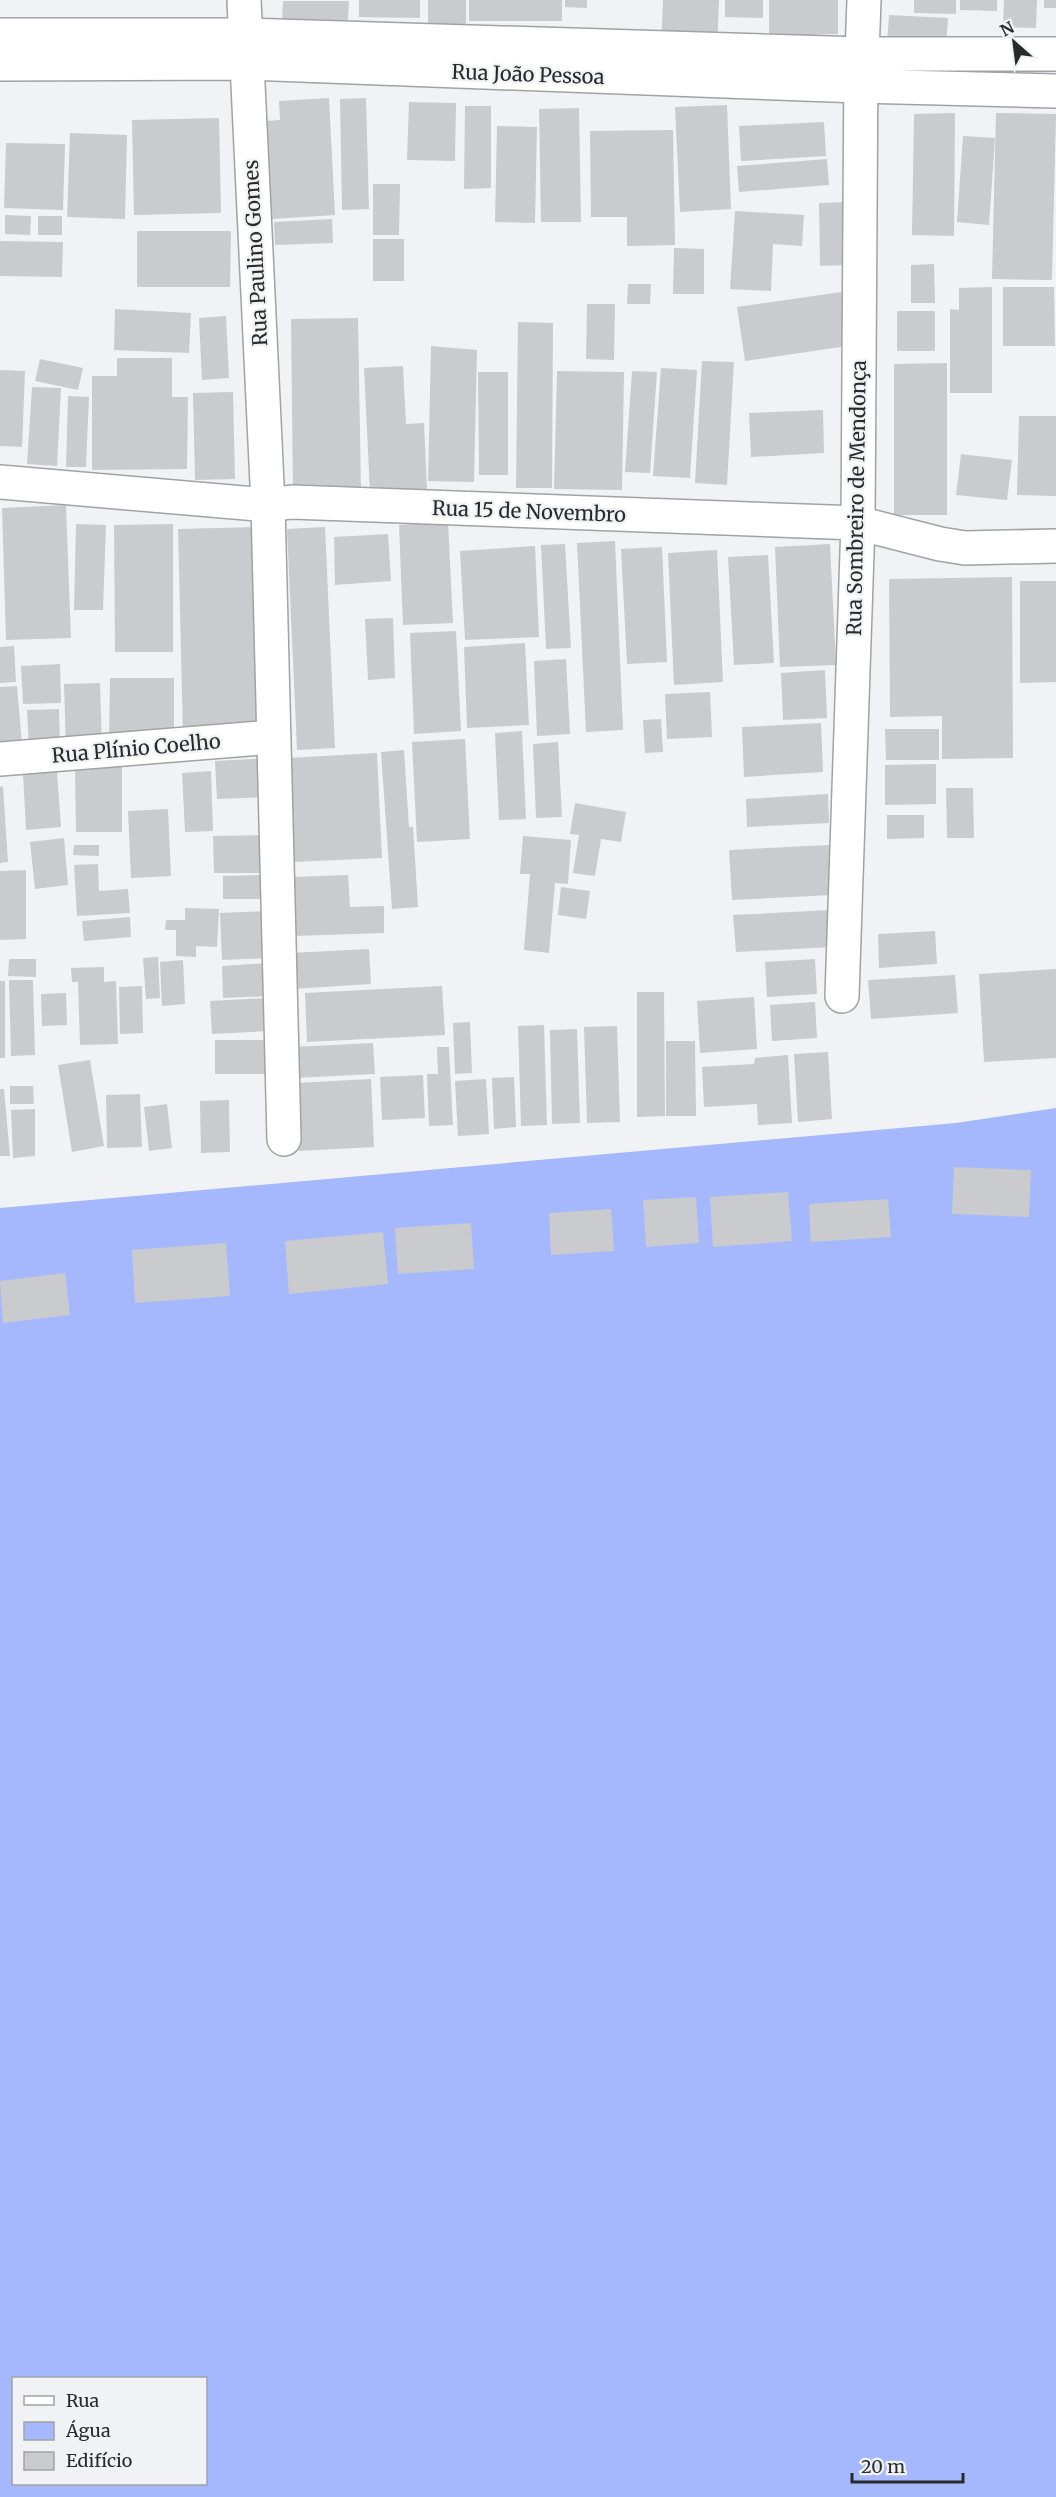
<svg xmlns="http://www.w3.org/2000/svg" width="1056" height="2497" viewBox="0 0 1056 2497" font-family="Merriweather,serif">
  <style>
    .water { fill: #a6b8fd; fill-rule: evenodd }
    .building { fill: #cacbce }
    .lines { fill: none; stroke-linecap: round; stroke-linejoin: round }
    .street-casing { stroke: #a1a2a5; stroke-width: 36 }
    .secondary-casing { stroke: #a1a2a5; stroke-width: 36 }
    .street { stroke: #fff; stroke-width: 33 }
    .secondary { stroke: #fff; stroke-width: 33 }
    .labels { text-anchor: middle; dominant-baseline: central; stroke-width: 4.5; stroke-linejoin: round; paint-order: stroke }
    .street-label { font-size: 20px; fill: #292a2b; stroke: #f1f2f6 }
  </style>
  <rect width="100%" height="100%" fill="#f1f2f6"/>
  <path class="water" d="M1056,1108V2497H0V1208L956,1123ZM14,2378H206V2484H14Z"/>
  <path class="building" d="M359,0H420V18L359,17Z
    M428,0H466V35L428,34Z
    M469,0H562V21H469Z
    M565,0H587V8L565,7Z
    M663,0H719L717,48L661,46Z
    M725,0H763V18L725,17Z
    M769,0H838V34L769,36Z
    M914,0H956V14L914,13Z
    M960,0H997V11L960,10Z
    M1004,0H1037L1036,28L1003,27Z
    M1044,0H1056V8H1044Z
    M283,1H349L348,20H282Z
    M889,15L948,18L946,47L887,44Z
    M329,98L335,215L272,219L267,121L280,120L279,101Z
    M366,98L369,209L342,210L340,99Z
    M409,102L456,103L455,161L407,160Z
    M727,105L731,209L680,212L675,107Z
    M465,106H491V188L464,189Z
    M579,108L581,222H541L539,109Z
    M955,113L954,236L912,235L914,114Z
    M996,113L1056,114L1052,280L992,279Z
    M219,118L221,213L134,215L132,120Z
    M824,122L826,156L741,161L739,126Z
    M497,126L537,127L535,223L495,222Z
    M673,130L675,245L627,246V217H591L590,131Z
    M70,133L127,135L125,219L67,217Z
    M963,136L995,138L989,225L957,222Z
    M6,143L65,144L63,210L4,208Z
    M827,159L829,185L739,192L737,166Z
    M373,184H400L399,235H373Z
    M847,202L848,265L820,266L819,203Z
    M735,211L804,215L802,246L773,244L771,291L730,289Z
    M5,215L31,216L30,235L5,234Z
    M38,216H62V235H38Z
    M332,219L333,243L275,245L274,222Z
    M137,231H231L230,287H137Z
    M373,239H404V281H373Z
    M0,241L63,242L62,277L0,276Z
    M674,248L704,249V294H673Z
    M934,264L935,303H911V265Z
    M628,284H651L650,304H627Z
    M992,287V393H950V309L959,310V288Z
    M1003,287H1054L1055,346H1003Z
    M841,292L848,346L745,361L737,307Z
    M587,304H615L614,360L586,359Z
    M115,309L191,313L189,353L114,350Z
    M897,311H935V351H897Z
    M226,316L229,378L202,380L199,318Z
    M358,318L361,491L293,493L291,319Z
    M518,322L553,323L552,488H516Z
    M431,346L477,350L474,482L428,481Z
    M117,358H172V397H188L187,469L92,470V376H117Z
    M40,359L83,368L78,390L35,381Z
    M702,361L734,362L727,485L695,483Z
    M947,363V515H894V364Z
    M403,366L406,424L424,423L427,489L370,492L364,368Z
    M661,368L697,370L690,478L653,476Z
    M0,370L25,371L22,447L0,446Z
    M557,371L624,372L622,490L554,489Z
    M632,371L657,372L650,473L625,472Z
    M478,372H508V475H479Z
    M32,387L61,388L57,466L27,464Z
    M233,392L235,479L195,480L193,393Z
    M68,396L89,397L86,467H66Z
    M823,410L824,453L751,457L749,413Z
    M1019,416H1056V496L1017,495Z
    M961,454L1012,460L1007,500L956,495Z
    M66,505L71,638L6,640L2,508Z
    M448,522L453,623L403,625L399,525Z
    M76,524L106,525L103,610H74Z
    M173,524V652H115L114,525Z
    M260,527L265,734L183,736L178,529Z
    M325,527L335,748L297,750L287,529Z
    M388,534L391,581L335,585L334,537Z
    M615,541L623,730L586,732L577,543Z
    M565,544L571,648L546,649L541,545Z
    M830,544L836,665L780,667L775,547Z
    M535,546L539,637L465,640L460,551Z
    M662,547L667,662L627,664L621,549Z
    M717,550L723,682L674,685L668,553Z
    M768,555L774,663L734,665L728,557Z
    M1012,577L1013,758L942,759V716L890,717L889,579Z
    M1020,581H1056V682L1020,683Z
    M393,618L395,678L368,680L365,619Z
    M456,631L461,731L414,734L410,633Z
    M525,643L529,725L467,728L464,647Z
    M14,646L16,682L0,683V647Z
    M566,659L570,734L537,736L534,661Z
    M60,664L61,703L23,704L21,666Z
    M825,670L827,718L783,720L781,673Z
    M110,678H174V739H109Z
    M100,683L102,747L66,748L64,684Z
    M17,686L22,744L0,746V687Z
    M710,692L712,737L667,739L665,694Z
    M59,709L60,746L29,748L27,710Z
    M661,719L663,752L645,753L643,720Z
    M821,723L823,772L744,777L742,727Z
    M885,729H939V760H886Z
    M522,731L526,819L499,820L495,733Z
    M465,739L470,839L417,842L412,742Z
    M558,742L562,817L536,818L533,744Z
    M404,750L409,827H413L418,907L392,909L381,752Z
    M377,753L382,858L293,862L288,758Z
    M268,758L269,797L217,799L215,761Z
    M936,764V804L885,805V765Z
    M122,767V832H76L75,768Z
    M211,771L213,831L185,832L182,773Z
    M57,772L61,827L26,830L23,774Z
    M3,786L8,862L0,863V787Z
    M946,788H973L974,838H947Z
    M828,794L829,823L747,827L746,799Z
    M575,803L626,812L621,842L601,839L595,876L573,873L579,835L570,834Z
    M168,809L171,876L131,878L128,811Z
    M887,815H924V838L887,839Z
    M270,835V873H214L213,836Z
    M523,836L571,840L568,884L555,883L549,953L524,950L530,874H520Z
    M64,838L68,885L35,889L30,842Z
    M74,845H99V856L73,855Z
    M829,845L832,895L732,900L729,850Z
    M98,864L99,891L128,889L130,913L77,916L74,865Z
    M26,870V939L0,940V871Z
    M269,875L270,899H223V876Z
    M348,875L350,907L384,906V933L294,936L293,877Z
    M561,887L590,891L586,919L558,915Z
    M185,908L219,909L217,947L196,946V957L176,956V930H165L166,920H185Z
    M830,910L832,947L736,952L733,915Z
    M268,911L270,958L222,960L220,913Z
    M130,917L131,937L84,941L82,921Z
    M935,931L937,964L879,968L878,934Z
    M369,949L371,984L292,989L290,953Z
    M158,957L160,998L146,999L143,958Z
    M9,959H36V977L8,976Z
    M815,959L817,994L767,997L765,962Z
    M183,960L185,1004L162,1006L160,962Z
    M268,963L270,996L223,998L222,966Z
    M104,967V982L116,981L118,1044L80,1045L78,982H72L71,968Z
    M1056,969V1058L984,1062L979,974Z
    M955,975L958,1013L871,1019L868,980Z
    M9,980H33L35,1055L11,1056Z
    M0,981H5V1058H0Z
    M142,986L143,1033L120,1034L119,987Z
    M442,986L445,1035L307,1042L305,993Z
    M637,992H664L665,1116L637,1117Z
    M66,993L67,1025L42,1026L41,994Z
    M754,997L757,1049L700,1053L697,1001Z
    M266,998L268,1031L212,1034L210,1001Z
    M815,1002L817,1038L772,1041L770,1005Z
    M470,1022L472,1073L455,1074L453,1023Z
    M544,1025L547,1125L521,1126L518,1026Z
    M617,1026L620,1122L587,1123L584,1027Z
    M577,1029L580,1123L552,1124L550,1030Z
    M215,1040H272V1074H215Z
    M666,1041H695L696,1116H666Z
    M373,1043L375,1074L294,1078L292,1047Z
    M437,1047H449L453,1125L429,1126L427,1074H438Z
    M828,1052L832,1119L798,1122L794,1054Z
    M788,1055L792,1123L758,1125L757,1104L704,1107L702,1067L754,1064L755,1058Z
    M90,1060L104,1146L72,1152L58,1065Z
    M423,1075L425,1118L382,1120L380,1077Z
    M514,1077L516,1127L494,1129L492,1078Z
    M371,1079L374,1147L299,1151L296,1083Z
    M486,1079L489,1134L458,1136L455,1081Z
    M10,1086H33L34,1104H10Z
    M0,1089H4L10,1156H0Z
    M140,1094L142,1147L107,1148L106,1095Z
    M229,1100L230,1152L201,1153L200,1101Z
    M167,1104L172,1148L149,1151L144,1107Z
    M35,1109V1156L13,1158L11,1110Z
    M954,1167L1031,1170L1029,1217L952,1214Z
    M788,1192L792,1241L713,1247L710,1197Z
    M696,1197L699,1243L646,1247L643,1200Z
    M888,1199L891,1237L811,1242L809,1204Z
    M611,1209L614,1251L551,1255L549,1213Z
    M471,1223L474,1269L398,1274L395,1228Z
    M383,1232L388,1284L289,1294L285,1241Z
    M226,1243L230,1296L135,1303L132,1250Z
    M65,1273L70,1315L3,1323L0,1281Z"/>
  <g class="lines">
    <defs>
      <path id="street" d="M244,0L268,505L284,1139
        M0,482L268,505L292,502L858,523L940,544L965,548L1056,546
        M0,759L273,737
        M842,996L858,523L861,59"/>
      <path id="secondary" d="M0,35H245L862,54H1056
        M862,54L864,0
        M0,64L245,63L859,86L1056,91"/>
    </defs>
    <use href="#street" class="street-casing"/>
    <use href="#secondary" class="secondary-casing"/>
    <use href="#street" class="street"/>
    <use href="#secondary" class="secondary"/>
  </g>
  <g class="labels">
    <g class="street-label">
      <text transform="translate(528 74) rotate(2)">Rua João Pessoa</text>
      <text transform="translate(255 253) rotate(-93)">Rua Paulino Gomes</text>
      <text transform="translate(856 498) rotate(-89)">Rua Sombreiro de Mendonça</text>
      <text transform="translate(529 511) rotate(2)">Rua 15 de Novembro</text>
      <text transform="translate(136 748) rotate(-5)">Rua Plínio Coelho</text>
    </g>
  </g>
  <rect x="12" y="2377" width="195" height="108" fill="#f1f2f6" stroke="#a1a2a5" stroke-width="1.5"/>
  <rect x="24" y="2396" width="30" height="9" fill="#ffffff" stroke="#a1a2a5" stroke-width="1.5"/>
  <text x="66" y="2407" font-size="18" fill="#292a2b">Rua</text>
  <rect x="24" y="2422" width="30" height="18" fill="#a6b8fd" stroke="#a1a2a5" stroke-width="1.5"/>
  <text x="66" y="2437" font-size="18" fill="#292a2b">Água</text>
  <rect x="24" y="2452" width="30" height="18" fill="#cacbce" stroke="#a1a2a5" stroke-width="1.5"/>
  <text x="66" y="2467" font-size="18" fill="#292a2b">Edifício</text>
  <g transform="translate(1014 42) rotate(332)" stroke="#f1f2f6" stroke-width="4.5" paint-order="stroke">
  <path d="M0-4.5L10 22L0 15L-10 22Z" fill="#292a2b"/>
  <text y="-9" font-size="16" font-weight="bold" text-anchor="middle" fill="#292a2b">N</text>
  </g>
  <path d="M852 2473v9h111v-9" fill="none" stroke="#292a2b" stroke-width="3"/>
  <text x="861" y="2473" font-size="18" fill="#292a2b" stroke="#f1f2f6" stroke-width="4.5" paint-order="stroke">20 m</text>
</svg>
